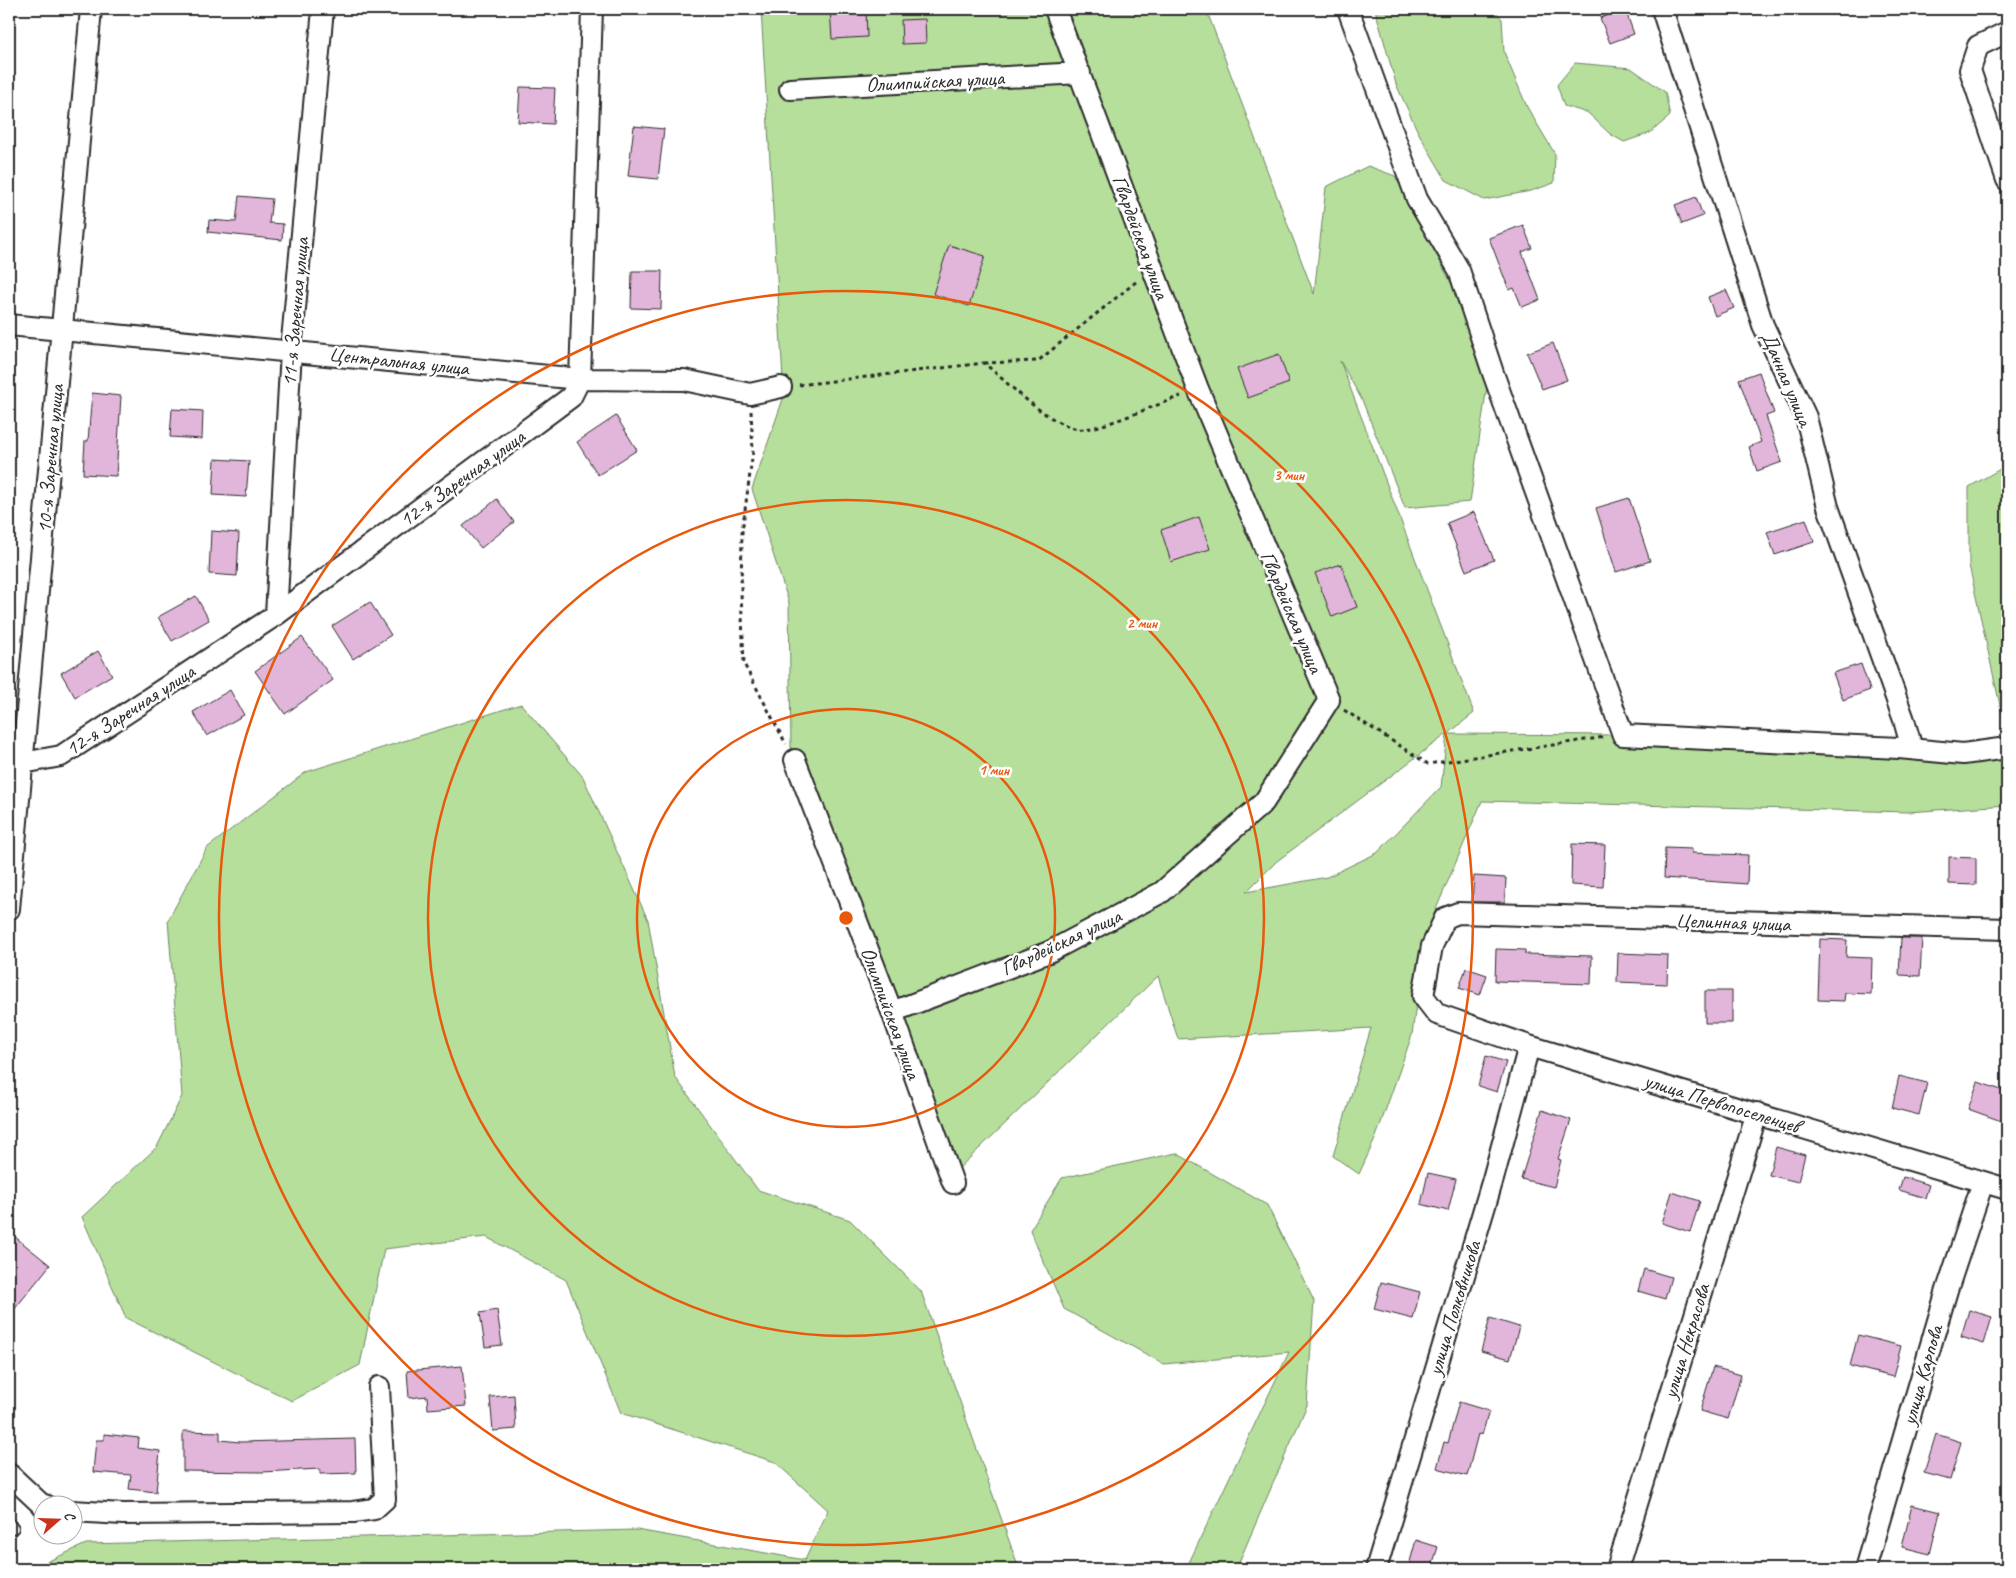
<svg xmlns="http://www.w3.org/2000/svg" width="2016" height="1578" viewBox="0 0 2016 1578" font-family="Caveat,sans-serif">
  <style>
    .green { fill: #b6df9c; stroke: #708564; fill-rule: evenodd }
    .building { fill: #e2b6da; stroke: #2b2b2b }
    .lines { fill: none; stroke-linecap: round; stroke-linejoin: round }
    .service-casing { stroke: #2b2b2b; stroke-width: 14 }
    .minor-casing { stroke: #2b2b2b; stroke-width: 24 }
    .path { stroke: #2b2b2b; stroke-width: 3; stroke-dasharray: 4 4; stroke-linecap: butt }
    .service { stroke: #fff; stroke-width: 10 }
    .minor { stroke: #fff; stroke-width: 20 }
    .ring { fill: none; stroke: #e8590c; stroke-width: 2.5 }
    .labels { text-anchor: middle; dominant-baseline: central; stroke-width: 5; stroke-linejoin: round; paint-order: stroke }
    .street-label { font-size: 21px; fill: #2b2b2b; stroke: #fff }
    .centre { fill: #e8590c; stroke: #fff; stroke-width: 2.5 }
    .ring-label { font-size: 15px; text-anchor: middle; font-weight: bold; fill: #e8590c; stroke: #fff; stroke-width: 5; stroke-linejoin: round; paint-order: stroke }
  </style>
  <rect width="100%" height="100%" fill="#fff"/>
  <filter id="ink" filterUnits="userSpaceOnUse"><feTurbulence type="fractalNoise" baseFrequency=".02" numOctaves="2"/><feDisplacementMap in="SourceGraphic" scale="10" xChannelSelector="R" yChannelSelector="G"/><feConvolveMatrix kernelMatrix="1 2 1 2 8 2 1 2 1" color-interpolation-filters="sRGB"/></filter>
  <g filter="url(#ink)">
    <path class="green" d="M761,9H1206L1314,294L1326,187L1368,166L1395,176L1457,294L1487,386L1470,502L1405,508L1362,400L1340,361L1474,713L1448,734L1623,735L1804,754L2007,751V805L1908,812L1482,801L1425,935L1412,1035L1376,1137L1359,1174L1333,1156L1371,1028L1178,1039L1158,976L953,1174L791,747L789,603L752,489L784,396ZM1447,734L1441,787L1377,853L1327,877L1246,892L1277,861Z
      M1375,9H1493L1502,19L1504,52L1527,107L1555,154L1554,183L1531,191L1484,200L1446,180L1418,132L1396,84Z
      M1575,63L1631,68L1665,92L1670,116L1650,133L1624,142L1610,134L1588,113L1564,106L1557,85Z
      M2007,465V727L2005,728L1969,565V487Z
      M521,704L583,777L648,920L675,1077L758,1190L850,1220L921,1291L1019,1569H31L86,1544L637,1530L805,1560L828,1510L775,1462L621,1413L566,1280L486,1237L384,1249L360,1365L292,1401L126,1318L82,1217L157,1147L182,1096L168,920L207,848L306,772Z
      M1176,1153L1267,1205L1314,1301L1307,1405L1236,1569H1186L1289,1352L1164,1364L1064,1309L1030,1230L1062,1178Z"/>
    <path class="building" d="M830,9H866L867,37L832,39Z
      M1625,9L1634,34L1610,43L1600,18Z
      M925,19L926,43L902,44L901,20Z
      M520,87L555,88L553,124L518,122Z
      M634,126L664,129L658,179L628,176Z
      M239,196L272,199L269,223L283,224L282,240L208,232L209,220L236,222Z
      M1696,197L1703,216L1682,224L1675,205Z
      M1523,225L1532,248L1522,252L1540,300L1522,307L1514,288L1509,290L1489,238Z
      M949,245L985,256L969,306L933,294Z
      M632,271H662L661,309L631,308Z
      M1726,290L1734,308L1715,316L1708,297Z
      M1553,343L1567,380L1542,389L1527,353Z
      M1279,354L1289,383L1248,398L1237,369Z
      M1759,372L1774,413L1766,416L1782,462L1757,471L1749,447L1761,442L1739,379Z
      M92,393L121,396L116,476L83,474L85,441H88Z
      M172,409L203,411L202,439L170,437Z
      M616,416L637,450L598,475L577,442Z
      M215,459L249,461L246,497L213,495Z
      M1629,498L1650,561L1616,572L1596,508Z
      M497,499L514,522L481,548L463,526Z
      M1474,512L1494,560L1466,571L1447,523Z
      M1199,517L1210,549L1171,562L1161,530Z
      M1806,519L1814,542L1775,555L1767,532Z
      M211,531L239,533L237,576L209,574Z
      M1341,564L1357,607L1332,617L1315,573Z
      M196,596L209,620L172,641L158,617Z
      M370,602L391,635L353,659L332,626Z
      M302,637L333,680L285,714L255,671Z
      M98,651L112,675L75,697L61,673Z
      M1861,664L1870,690L1843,700L1833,673Z
      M230,690L244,715L207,736L193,712Z
      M1572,844L1605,845L1603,887L1571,885Z
      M1665,848L1692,849V853L1748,855L1747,884L1664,878Z
      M1949,857L1976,858V885L1949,884Z
      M1474,876L1506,878L1505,902H1472Z
      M1901,938H1922L1920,976L1899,975Z
      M1820,939L1847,940L1846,957L1872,958L1871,994L1845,993L1844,1001L1818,1000Z
      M1496,949L1525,950V954L1592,956L1591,984L1495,981Z
      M1618,953L1668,955L1667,984L1617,982Z
      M1466,968L1487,975L1480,995L1459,988Z
      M1705,991H1732V1023H1705Z
      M1486,1056L1506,1062L1497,1092L1478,1086Z
      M1899,1076L1927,1083L1919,1115L1892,1108Z
      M1978,1082L2007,1092V1123L1968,1109Z
      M1542,1110L1571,1120L1558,1159L1561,1160L1554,1187L1521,1179Z
      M1776,1147L1805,1155L1798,1182L1769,1175Z
      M1428,1173L1456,1179L1448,1211L1421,1204Z
      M1903,1177L1929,1185L1925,1198L1899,1190Z
      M1672,1192L1700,1201L1690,1232L1662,1223Z
      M9,1232L50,1265L9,1316Z
      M1644,1269L1671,1277L1665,1299L1638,1291Z
      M1381,1282L1420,1292L1413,1319L1374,1309Z
      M497,1310L502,1345L485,1347L480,1313Z
      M1969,1310L1992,1317L1984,1344L1961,1337Z
      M1490,1318L1519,1327L1510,1359L1481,1351Z
      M1858,1335L1901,1346L1893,1377L1850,1366Z
      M462,1366L466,1406L428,1409L427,1396L409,1398L407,1371Z
      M1713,1367L1741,1375L1728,1419L1700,1411Z
      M514,1395L516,1429L493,1431L490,1397Z
      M1459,1402L1489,1411L1482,1435L1478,1434L1467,1476L1437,1468L1444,1442L1448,1443Z
      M183,1431L220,1432V1440L240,1442L355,1439L356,1473L320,1474V1469L262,1472L183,1471Z
      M104,1434L139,1438L138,1448L160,1451L156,1492L129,1489L131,1475L93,1472L96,1440H104Z
      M1936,1434L1961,1442L1950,1480L1924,1473Z
      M1912,1505L1940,1512L1930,1554L1902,1547Z
      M1416,1540L1438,1547L1431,1569H1408Z"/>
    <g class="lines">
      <defs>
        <path id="service" d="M9,1524L13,1528"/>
        <path id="minor" d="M1348,9L1417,199L1459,270L1493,373L1623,735L1899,748L1963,754L2007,748
          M1662,9L1763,325L1806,417L1828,507L1904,720L1912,749
          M2007,32L1978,46L1970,70L2007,180
          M790,89L1080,73
          M9,325L580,379L684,380L750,394L781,387
          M276,615L291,351L323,9
          M795,760L892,1012L953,1183
          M23,763L61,756L276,615L571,397L580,379L592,9
          M9,909L91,9
          M2007,929L1458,913L1445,918L1432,946L1423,996L1437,1014L1529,1046L2007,1189
          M892,1012L1049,952L1162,892L1264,802L1329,700L1198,389L1055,9
          M9,1474L41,1504L47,1506
          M72,1511L123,1514L353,1512L374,1509L385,1499L379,1387
          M1376,1569L1493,1179L1529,1046
          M1617,1569L1757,1113
          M1865,1569L1947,1290L1983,1182"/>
      </defs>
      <use href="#service" class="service-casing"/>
      <use href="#minor" class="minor-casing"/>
      <path class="path" d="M984,363L1038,361L1137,281
        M799,385L984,363C1008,383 1048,424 1078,429C1096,432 1160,403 1181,396
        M751,411L753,451L742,532L741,592L744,664L786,744
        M1344,710L1428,764L1605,737"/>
      <use href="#service" class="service"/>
      <use href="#minor" class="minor"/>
    </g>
  </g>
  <g class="ring">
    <circle cx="846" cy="918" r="209"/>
    <circle cx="846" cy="918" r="418"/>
    <circle cx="846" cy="918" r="627"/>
  </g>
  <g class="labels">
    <g class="street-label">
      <text transform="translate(935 81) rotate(-3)">Олимпийская улица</text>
      <text transform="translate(1141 237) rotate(70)">Гвардейская улица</text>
      <text transform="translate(295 312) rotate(-85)">11-я Заречная улица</text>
      <text transform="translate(399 361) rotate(6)">Центральная улица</text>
      <text transform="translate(1787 379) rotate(67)">Дачная улица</text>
      <text transform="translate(50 459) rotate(-85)">10-я Заречная улица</text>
      <text transform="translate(462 478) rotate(-36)">12-я Заречная улица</text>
      <text transform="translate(1292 612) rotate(67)">Гвардейская улица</text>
      <text transform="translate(130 710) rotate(-33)">12-я Заречная улица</text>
      <text transform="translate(1733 922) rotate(2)">Целинная улица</text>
      <text transform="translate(1061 942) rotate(-25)">Гвардейская улица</text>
      <text transform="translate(891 1013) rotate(70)">Олимпийская улица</text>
      <text transform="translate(1722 1103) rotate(17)">улица Первопоселенцев</text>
      <text transform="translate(1454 1308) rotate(-73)">улица Полковникова</text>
      <text transform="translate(1686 1341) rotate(-73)">улица Некрасова</text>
      <text transform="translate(1922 1375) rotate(-74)">улица Карпова</text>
    </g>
  </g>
  <circle cx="846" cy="918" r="8" class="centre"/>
  <g class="ring-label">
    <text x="1289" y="480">3 мин</text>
    <text x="1142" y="628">2 мин</text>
    <text x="994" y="775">1 мин</text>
  </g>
  <rect width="2016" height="1578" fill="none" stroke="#fff" stroke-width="30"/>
  <rect x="15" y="15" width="1986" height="1548" fill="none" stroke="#2b2b2b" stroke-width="2" filter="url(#ink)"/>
  <g transform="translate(58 1520) rotate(70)"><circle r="24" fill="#ffffff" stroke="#aaaaaa"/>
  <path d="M0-4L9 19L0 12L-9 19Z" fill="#c8321e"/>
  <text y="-8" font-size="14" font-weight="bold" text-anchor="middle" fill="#2b2b2b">С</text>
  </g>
</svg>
